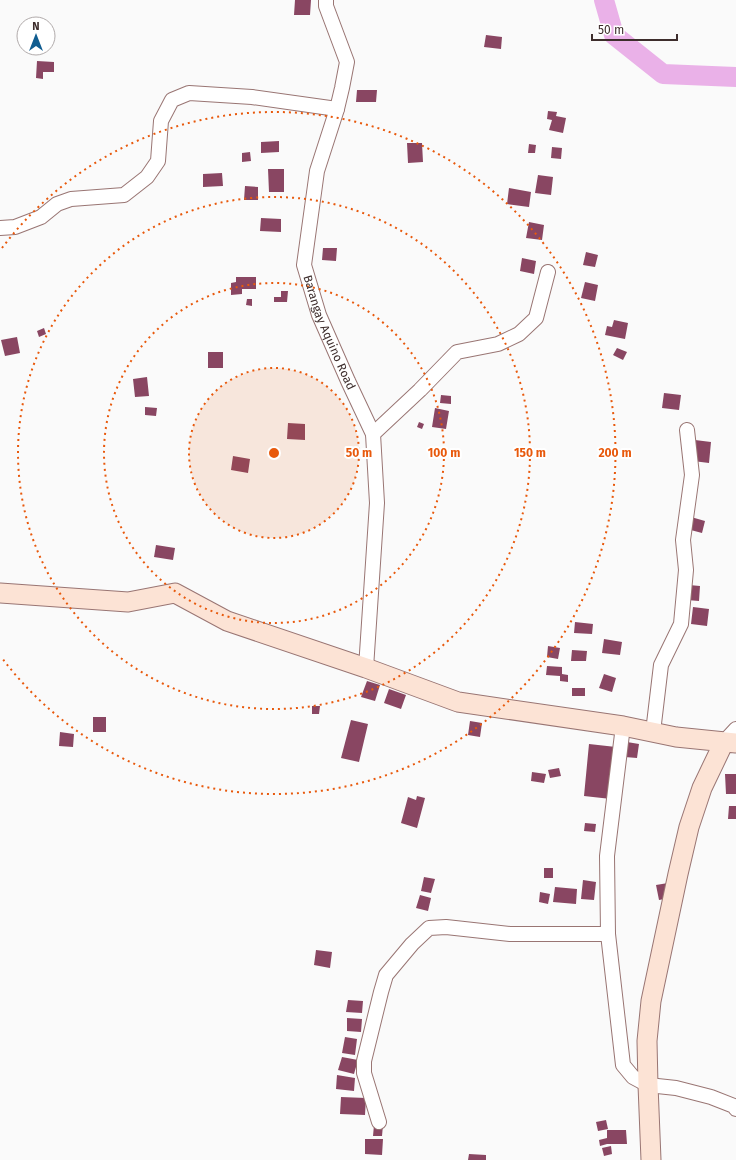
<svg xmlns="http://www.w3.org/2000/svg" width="736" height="1160" viewBox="0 0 736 1160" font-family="'Fira Sans',sans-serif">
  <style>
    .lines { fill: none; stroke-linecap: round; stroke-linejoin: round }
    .river { stroke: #eab1e8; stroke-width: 20 }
    .building { fill: #894662 }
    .street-casing { stroke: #997573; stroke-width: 16 }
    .secondary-casing { stroke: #997573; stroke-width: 21 }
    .street { stroke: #fff; stroke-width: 14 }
    .secondary { stroke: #fce3d5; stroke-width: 19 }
    .ring { fill: none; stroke: #e8590c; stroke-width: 2; stroke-dasharray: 2 4 }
    .labels { text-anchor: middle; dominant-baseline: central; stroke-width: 4; stroke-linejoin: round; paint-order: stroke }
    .street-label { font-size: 12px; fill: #3d2d2c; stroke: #fff }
    .centre { fill: #e8590c; stroke: #fff; stroke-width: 2 }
    .ring-label { font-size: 12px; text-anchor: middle; font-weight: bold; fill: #e8590c; stroke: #fff; stroke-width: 4; stroke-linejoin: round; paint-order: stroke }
  </style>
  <rect width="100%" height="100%" fill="#fafafa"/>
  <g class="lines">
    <path class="river" d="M604,0L614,35L663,74L736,77"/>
  </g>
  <path class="building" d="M295,0H311L310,15H294Z
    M486,35L502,37L501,49L484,47Z
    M37,61L54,62V72H43V79L36,78Z
    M357,90H377L376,102H356Z
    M548,111L557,112L556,116L566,118L563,133L549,130L552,120L547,119Z
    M279,141V152L261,153V142Z
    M407,143H422L423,162L408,163Z
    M529,144L536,145L535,153H528Z
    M552,147L562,148L561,159L551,158Z
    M250,152L251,161L242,162V153Z
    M268,169H284V192H269Z
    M222,173L223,186L203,187V174Z
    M538,175L553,177L551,195L535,193Z
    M245,186L258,187V200H244Z
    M509,188L531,192L529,207L507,204Z
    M261,218L281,219V232L260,231Z
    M529,222L544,225L542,240L526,238Z
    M323,248H337L336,261L322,260Z
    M586,252L598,255L595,267L583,265Z
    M522,258L536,261L534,274L520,271Z
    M236,277H256V289H242V294L231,295V283L236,282Z
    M585,282L598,285L595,301L581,298Z
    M281,291H288L287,302H274V297H281Z
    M247,299H252V306L246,305Z
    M614,320L628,323L625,339L605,335L607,326L612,327Z
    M44,328L46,334L39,337L37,331Z
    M17,337L20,353L5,356L1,340Z
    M617,348L627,352L623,360L613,355Z
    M208,352H223V368H208Z
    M147,377L149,396L135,397L133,379Z
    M664,393L681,395L679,410L662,408Z
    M441,395L451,396V404L440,403Z
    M145,407L157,408L156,416L145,415Z
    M435,408L449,411L446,429L432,427Z
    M419,422L424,424L422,429L417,427Z
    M288,423L305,424V440L287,439Z
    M695,440L711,442L709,463L693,461Z
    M233,456L250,459L248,473L231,470Z
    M691,517L705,521L702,533L687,529Z
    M156,545L175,548L173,560L154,557Z
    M689,585L700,586L699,601L687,600Z
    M693,607L709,609L707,626L691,624Z
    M575,622L593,624L592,634L574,633Z
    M604,639L622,642L620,655L602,653Z
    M548,646L560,648L558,659L547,657Z
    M572,650L587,651L586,661H571Z
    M547,666L562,667V674L568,675V682L560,681V676L546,675Z
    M604,674L616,678L612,692L599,688Z
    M367,681L380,685L375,701L361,697Z
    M572,688H585V696H572Z
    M389,689L406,695L401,709L384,703Z
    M312,706H320L319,714H312Z
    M93,717H106V732H93Z
    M351,720L368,724L359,762L341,758Z
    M470,721L482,723L480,737L468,735Z
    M60,732L74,734L73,747L59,746Z
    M627,742L639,744L637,758L625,757Z
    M589,744L616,747L611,799L584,796Z
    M559,768L561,776L550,778L548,770Z
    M532,772L546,774L544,783L531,781Z
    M725,774H736V794H726Z
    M417,796L425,798L417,828L401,823L408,797L416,800Z
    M729,806H736V819H728Z
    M585,823L596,824L595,832L584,831Z
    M544,868H553V878H544Z
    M424,877L435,879L431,893L421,891Z
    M583,880L596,882L594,900L581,899Z
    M668,883L670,898L659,900L656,885Z
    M555,887L577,889L576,904L553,902Z
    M540,892L550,894L548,904L539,902Z
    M420,895L431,898L428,911L416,908Z
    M316,950L332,952L330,968L314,965Z
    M348,1000L363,1001L362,1013L346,1012Z
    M347,1018L362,1019L361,1032L347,1031Z
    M345,1037L357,1039L355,1055L342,1053Z
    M342,1057L358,1060L354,1074L338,1070Z
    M337,1075L355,1078L354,1091L336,1089Z
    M341,1097L366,1098L365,1115L340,1114Z
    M606,1120L608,1129L598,1131L596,1122Z
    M374,1125H383L382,1136H373Z
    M607,1130H626L627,1144H607L600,1146L599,1140L607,1138Z
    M365,1139H383L382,1155L365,1154Z
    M611,1146L612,1154L604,1156L602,1148Z
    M469,1154L486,1155V1160H468Z"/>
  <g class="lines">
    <defs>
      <g id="street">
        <path id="s1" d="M326,0V6L347,62L342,88L337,109L317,171L304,265L319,315L348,381L373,434L377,503L366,668"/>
        <path d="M0,228L15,227L41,217L57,204L71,199L124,195L147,177L158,161L161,121L172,100L189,93L252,97L337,109"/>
        <path d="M373,434L420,390L457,352L498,344L519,334L536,318L548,272"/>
        <path d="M623,726L607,856L608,934L623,1065L633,1077L648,1085L676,1088L711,1097L734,1106L736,1109"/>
        <path d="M653,732L661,665L681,624L686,570L683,540L692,475L687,430"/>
        <path d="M724,742L736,729"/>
        <path d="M379,1122L364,1073V1061L381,992L386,975L412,944L429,928L446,927L510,934H608"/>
      </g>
      <path id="secondary" d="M0,593L128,602L175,593L227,621L366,668L458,702L623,726L676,737L736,743
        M651,1160L648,1085L647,1041L651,1001L678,874L689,827L702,788L724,742"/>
    </defs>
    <use href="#street" class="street-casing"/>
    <use href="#secondary" class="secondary-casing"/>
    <use href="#street" class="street"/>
    <use href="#secondary" class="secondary"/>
  </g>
  <circle cx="274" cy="453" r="85" fill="#e8590c" fill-opacity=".12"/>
  <g class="ring">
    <circle cx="274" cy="453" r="85"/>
    <circle cx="274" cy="453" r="170"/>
    <circle cx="274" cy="453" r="256"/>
    <path d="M2 248A341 341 0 1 1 2 658"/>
  </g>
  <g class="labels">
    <g class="street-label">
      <text stroke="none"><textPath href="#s1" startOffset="346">Barangay Aquino Road</textPath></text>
    </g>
  </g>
  <circle cx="274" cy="453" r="6" class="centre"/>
  <g class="ring-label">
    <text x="359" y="457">50 m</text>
    <text x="444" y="457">100 m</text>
    <text x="530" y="457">150 m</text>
    <text x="615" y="457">200 m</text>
  </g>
  <g transform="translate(36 36)"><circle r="19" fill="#ffffff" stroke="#b1abab"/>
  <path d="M0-3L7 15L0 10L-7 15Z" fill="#105d90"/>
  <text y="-6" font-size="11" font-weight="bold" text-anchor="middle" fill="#3d2d2c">N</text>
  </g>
  <path d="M592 34v6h85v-6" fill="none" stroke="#3d2d2c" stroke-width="2"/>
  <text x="598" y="34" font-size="12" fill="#3d2d2c" stroke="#ffffff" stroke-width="3" paint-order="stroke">50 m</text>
</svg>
